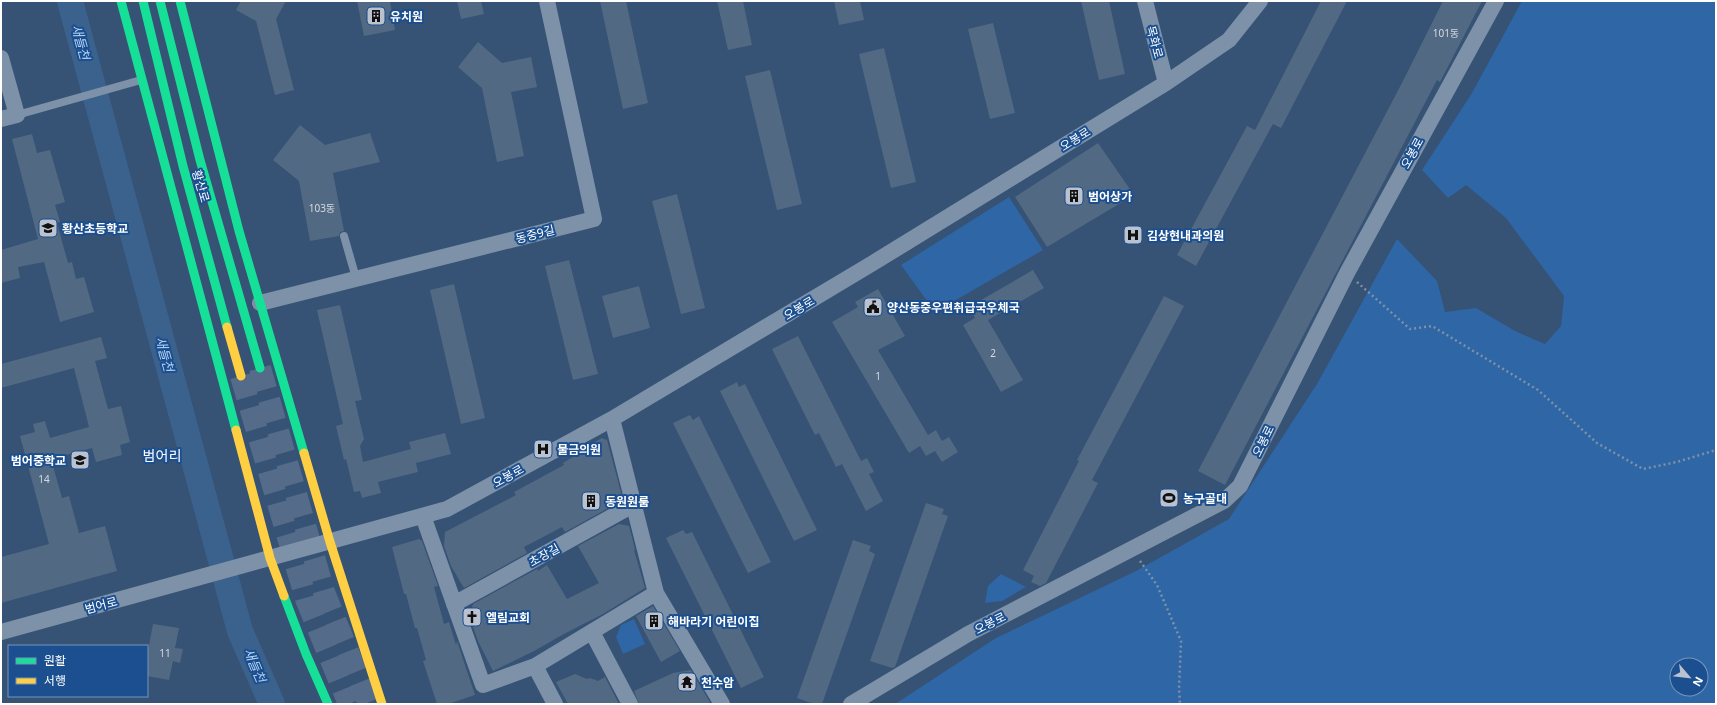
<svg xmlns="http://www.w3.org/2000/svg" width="1717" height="705" viewBox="0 0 1717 705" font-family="'Noto Sans','Noto Sans KR',sans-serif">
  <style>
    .green { fill: #2f66a5; fill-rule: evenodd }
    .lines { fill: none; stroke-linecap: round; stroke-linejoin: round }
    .river { stroke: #3b618d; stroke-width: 26 }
    .building { fill: #526984 }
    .secondary-tunnel { stroke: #546c89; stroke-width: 22; stroke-dasharray: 22 11; stroke-linecap: butt }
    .path { stroke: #7d92a8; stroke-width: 2.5; stroke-dasharray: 2 3; stroke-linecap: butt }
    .lane { stroke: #7d92a8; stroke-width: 8 }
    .street { stroke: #7d92a8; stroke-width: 16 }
    .fast { stroke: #16e098; stroke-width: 9 }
    .slow { stroke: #ffcf43; stroke-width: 9 }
    .labels { text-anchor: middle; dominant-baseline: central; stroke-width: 4; stroke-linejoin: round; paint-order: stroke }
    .number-label { font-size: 10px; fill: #d4dae0 }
    .poi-label { font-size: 12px; font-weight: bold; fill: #fff; stroke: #1b4f8f; text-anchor: start }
    .street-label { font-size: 12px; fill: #fff; stroke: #1b4f8f }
    .water-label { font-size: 13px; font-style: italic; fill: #b5d3f5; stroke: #1b4f8f }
    .quarter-label { font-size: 14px; fill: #fff; stroke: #1b4f8f }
  </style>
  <rect width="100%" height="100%" fill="#365274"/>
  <path class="green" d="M1522,1H1716V704H895L996,638L1136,571L1229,519L1317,384L1397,239L1437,281L1445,312L1476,308L1515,331L1545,344L1561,326L1564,296L1506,218L1466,185L1448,198L1422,170L1472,93ZM1677,665H1701V689H1677Z
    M1009,197L1043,250L935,312L901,265Z
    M1001,574L1026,587L1002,601L985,603L988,586Z
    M634,619L645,644L623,654L616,637L621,625Z"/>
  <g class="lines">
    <path class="river" d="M70,1L240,631L272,704"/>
  </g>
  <path class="building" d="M241,1H286L276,19L294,90L275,95L256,21L236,10Z
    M357,1H390L395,30L364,36Z
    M457,1H481L484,14L461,19Z
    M600,1H626L648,103L623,109Z
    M717,1H743L752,45L728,50Z
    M834,1H860L864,20L839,25Z
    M1081,1H1109L1125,74L1099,80Z
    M1321,1H1347L1281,128L1273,124L1196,266L1177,255L1247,126L1255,130Z
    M1443,1H1482L1440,82L1437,80L1225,485L1198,471L1403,81Z
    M993,23L1015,113L990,119L968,29Z
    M478,42L502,63L531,57L537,87L511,92L524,156L497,162L482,88L458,67Z
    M884,48L916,182L891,188L859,54Z
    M770,70L802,204L777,210L745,76Z
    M300,125L325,145L370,133L380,162L333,173L344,231L340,232L339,236L310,241L299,181L273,160Z
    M32,134L37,153L50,150L65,202L55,205L60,222L57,223L68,263L72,262L76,279L84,277L94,312L60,322L44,262L18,267L20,278L1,283V250L38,239L12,139Z
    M1098,143L1134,195L1047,247L1015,197Z
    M677,194L705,308L681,314L652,201Z
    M569,260L598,374L573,380L545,266Z
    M1033,270L1044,288L988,320L1023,380L1001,392L963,325L975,318L969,307Z
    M454,284L485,418L461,424L430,290Z
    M639,286L650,328L613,338L602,296Z
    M878,289L905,336L878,350L928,435L936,430L942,441L949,437L958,452L942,462L935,451L926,456L920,446L909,453L832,322L858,307L855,302Z
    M1164,296L1184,306L1092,480L1098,483L1046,583L1040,586L1031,582L1034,576L1023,570L1079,461L1077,460Z
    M340,305L362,400L355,401L364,439L360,446L363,462L411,449L409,442L445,433L451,454L416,463L418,472L378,482L381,493L362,498L360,491L354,492L346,459L344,460L336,426L343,424L317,310Z
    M798,336L861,461L867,458L874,472L869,474L883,501L866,511L842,464L836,467L819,433L815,435L772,349Z
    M101,337L107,358L95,361L108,409L121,406L130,442L120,445L122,455L96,462L92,448L51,459L62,498L69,496L79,533L105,526L117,571L1,603V557L49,544L20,436L35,432L33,424L45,421L50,438L89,427L74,368L1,388V364Z
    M737,382L739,387L745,384L817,530L794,541L720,391Z
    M690,415L693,420L699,416L771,562L748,573L673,423Z
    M602,438L607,440L623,500L565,532L562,527L524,547L527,553L464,588L451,566L444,546L445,532L516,495L514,492L564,465L563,463L584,450L583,449Z
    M926,503L944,509L942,514L948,516L895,667L892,668L870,661Z
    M619,524L629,526L635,549L634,550L645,588L603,614L562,635L534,651L493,671L478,641L469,616L473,604L537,569L538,571L547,565L567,599L599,583L578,546Z
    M683,530L686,534L692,532L764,677L741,688L666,538Z
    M419,539L422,541L438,586L434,587L444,624L449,622L456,645L457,641L475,695L448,704H437L423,661L426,660L417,628H415L406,594H404L392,547Z
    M853,540L871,546L869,551L875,554L822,704H814L797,698Z
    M653,606L680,651L661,662L636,616Z
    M153,624L179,628L175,648L183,649L180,663L173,661L169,680L147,676V656Z
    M691,670L711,704H639L634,691L673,673Z
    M575,674L587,679L590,678L598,681L605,677L619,704H568L556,682Z"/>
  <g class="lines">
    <path class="secondary-tunnel" d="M260,368L324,592L369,704
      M241,376L306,599L349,704"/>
    <path class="path" d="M1357,282L1410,329L1432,326L1538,390L1597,443L1643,469L1677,462L1716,450
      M1140,561L1157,585L1181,641L1179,689L1180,704"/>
    <path class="lane" d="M17,115L141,80
      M344,236L356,278"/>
    <path class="street" d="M1145,1L1166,83
      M1,58L17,115L1,119
      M260,303L594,219L547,1
      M612,419L656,593L722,704
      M423,516L483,685L535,666L656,593
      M454,604L633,505
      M1,632L447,509L612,419L873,263L1166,83L1229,40L1260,1
      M592,632L630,704
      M535,666L555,704
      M851,704L968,634L1224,501L1240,486L1347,273L1496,1"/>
    <path class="fast" d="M121,1L236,430
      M143,1L183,166L227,327
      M160,1L200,160L260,368
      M180,1L239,231L304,453
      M284,596L306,654L328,704"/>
    <path class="slow" d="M227,327L241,376
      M236,430L270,558L284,596
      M304,453L330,542L382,704"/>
  </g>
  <defs>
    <symbol id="building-square" viewBox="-11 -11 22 22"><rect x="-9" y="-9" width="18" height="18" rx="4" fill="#b9c2ce" stroke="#1b4f8f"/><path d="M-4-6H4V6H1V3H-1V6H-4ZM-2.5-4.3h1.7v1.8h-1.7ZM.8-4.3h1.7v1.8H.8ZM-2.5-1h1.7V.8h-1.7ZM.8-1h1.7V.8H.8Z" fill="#111"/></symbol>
    <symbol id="school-square" viewBox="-11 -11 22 22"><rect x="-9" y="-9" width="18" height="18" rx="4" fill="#b9c2ce" stroke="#1b4f8f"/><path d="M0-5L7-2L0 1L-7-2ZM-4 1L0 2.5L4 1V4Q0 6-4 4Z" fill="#111"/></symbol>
    <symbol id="hospital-square" viewBox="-11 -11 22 22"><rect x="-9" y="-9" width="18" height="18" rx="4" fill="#b9c2ce" stroke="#1b4f8f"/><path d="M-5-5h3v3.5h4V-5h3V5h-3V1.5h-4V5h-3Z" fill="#111"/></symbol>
    <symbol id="civic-square" viewBox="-11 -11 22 22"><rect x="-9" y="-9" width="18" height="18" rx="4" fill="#b9c2ce" stroke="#1b4f8f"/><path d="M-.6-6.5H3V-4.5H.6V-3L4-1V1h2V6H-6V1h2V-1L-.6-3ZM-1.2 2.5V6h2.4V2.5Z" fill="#111"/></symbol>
    <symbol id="stadium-square" viewBox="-11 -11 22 22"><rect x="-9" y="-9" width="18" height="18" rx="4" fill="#b9c2ce" stroke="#1b4f8f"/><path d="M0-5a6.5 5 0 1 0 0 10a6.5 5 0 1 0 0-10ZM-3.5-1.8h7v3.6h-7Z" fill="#111"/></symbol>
    <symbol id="church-square" viewBox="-11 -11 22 22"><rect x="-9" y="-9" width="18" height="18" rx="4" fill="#b9c2ce" stroke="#1b4f8f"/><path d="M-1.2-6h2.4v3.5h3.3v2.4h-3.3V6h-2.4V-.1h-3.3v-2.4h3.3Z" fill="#111"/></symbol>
    <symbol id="temple-square" viewBox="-11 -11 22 22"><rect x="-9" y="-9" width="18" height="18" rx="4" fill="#b9c2ce" stroke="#1b4f8f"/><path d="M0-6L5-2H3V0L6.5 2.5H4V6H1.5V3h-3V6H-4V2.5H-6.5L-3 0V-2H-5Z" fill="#111"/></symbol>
  </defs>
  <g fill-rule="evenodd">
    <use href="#building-square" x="365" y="5" width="22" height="22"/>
    <use href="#building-square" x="1063" y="185" width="22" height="22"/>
    <use href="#school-square" x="37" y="217" width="22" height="22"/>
    <use href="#hospital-square" x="1122" y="224" width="22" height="22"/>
    <use href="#civic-square" x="862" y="296" width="22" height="22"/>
    <use href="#hospital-square" x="532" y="438" width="22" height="22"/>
    <use href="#school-square" x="69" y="449" width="22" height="22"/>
    <use href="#stadium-square" x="1158" y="487" width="22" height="22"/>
    <use href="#building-square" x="580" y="490" width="22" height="22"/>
    <use href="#church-square" x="461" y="606" width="22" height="22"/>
    <use href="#building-square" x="643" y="610" width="22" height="22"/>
    <use href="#temple-square" x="676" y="671" width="22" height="22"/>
  </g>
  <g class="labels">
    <g class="number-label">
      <text x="1446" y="33">101동</text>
      <text x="322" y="208">103동</text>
      <text x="993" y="353">2</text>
      <text x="878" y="376">1</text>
      <text x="44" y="479">14</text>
      <text x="165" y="653">11</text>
    </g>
    <g class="poi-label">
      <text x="390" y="16">유치원</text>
      <text x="1088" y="196">범어상가</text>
      <text x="62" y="228">황산초등학교</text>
      <text x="1147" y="235">김상현내과의원</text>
      <text x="887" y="307">양산동중우편취급국우체국</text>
      <text x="557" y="449">물금의원</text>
      <text x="66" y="460" text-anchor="end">범어중학교</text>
      <text x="1183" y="498">농구골대</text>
      <text x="605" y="501">동원원룸</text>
      <text x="486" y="617">엘림교회</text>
      <text x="668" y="621">해바라기 어린이집</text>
      <text x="701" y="682">천수암</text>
    </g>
    <g class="street-label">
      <text transform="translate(1155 42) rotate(75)">목화로</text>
      <text transform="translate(1075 139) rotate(-32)">오봉로</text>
      <text transform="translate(1412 153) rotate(-61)">오봉로</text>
      <text transform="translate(201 186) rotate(74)">황산로</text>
      <text transform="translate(535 234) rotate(-14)">동중9길</text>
      <text transform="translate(799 308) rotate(-31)">오봉로</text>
      <text transform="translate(1263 441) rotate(-64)">오봉로</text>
      <text transform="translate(508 476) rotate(-29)">오봉로</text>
      <text transform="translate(544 555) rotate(-29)">초장길</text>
      <text transform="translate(101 605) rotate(-15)">범어로</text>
      <text transform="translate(990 623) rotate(-27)">오봉로</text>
    </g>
    <g class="water-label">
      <text transform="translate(81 42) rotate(75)">새들천</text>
      <text transform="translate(165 354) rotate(75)">새들천</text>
      <text transform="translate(255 665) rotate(67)">새들천</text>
    </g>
    <g class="quarter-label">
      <text x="162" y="455">범어리</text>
    </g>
  </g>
  <rect width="1717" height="705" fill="none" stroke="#ffffff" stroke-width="4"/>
  <rect x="8" y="645" width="140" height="52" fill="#1b4f8f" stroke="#7695bc"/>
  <rect x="16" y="658" width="20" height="6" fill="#16e098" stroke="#7695bc"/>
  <text x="44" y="665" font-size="12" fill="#ffffff">원활</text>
  <rect x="16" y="678" width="20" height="6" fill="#ffcf43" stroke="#7695bc"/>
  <text x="44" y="685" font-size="12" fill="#ffffff">서행</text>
  <g transform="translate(1689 677) rotate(118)"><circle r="19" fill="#1b4f8f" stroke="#7695bc"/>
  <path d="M0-3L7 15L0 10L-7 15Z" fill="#b9c2ce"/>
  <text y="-6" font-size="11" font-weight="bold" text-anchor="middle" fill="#ffffff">N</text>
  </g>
</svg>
